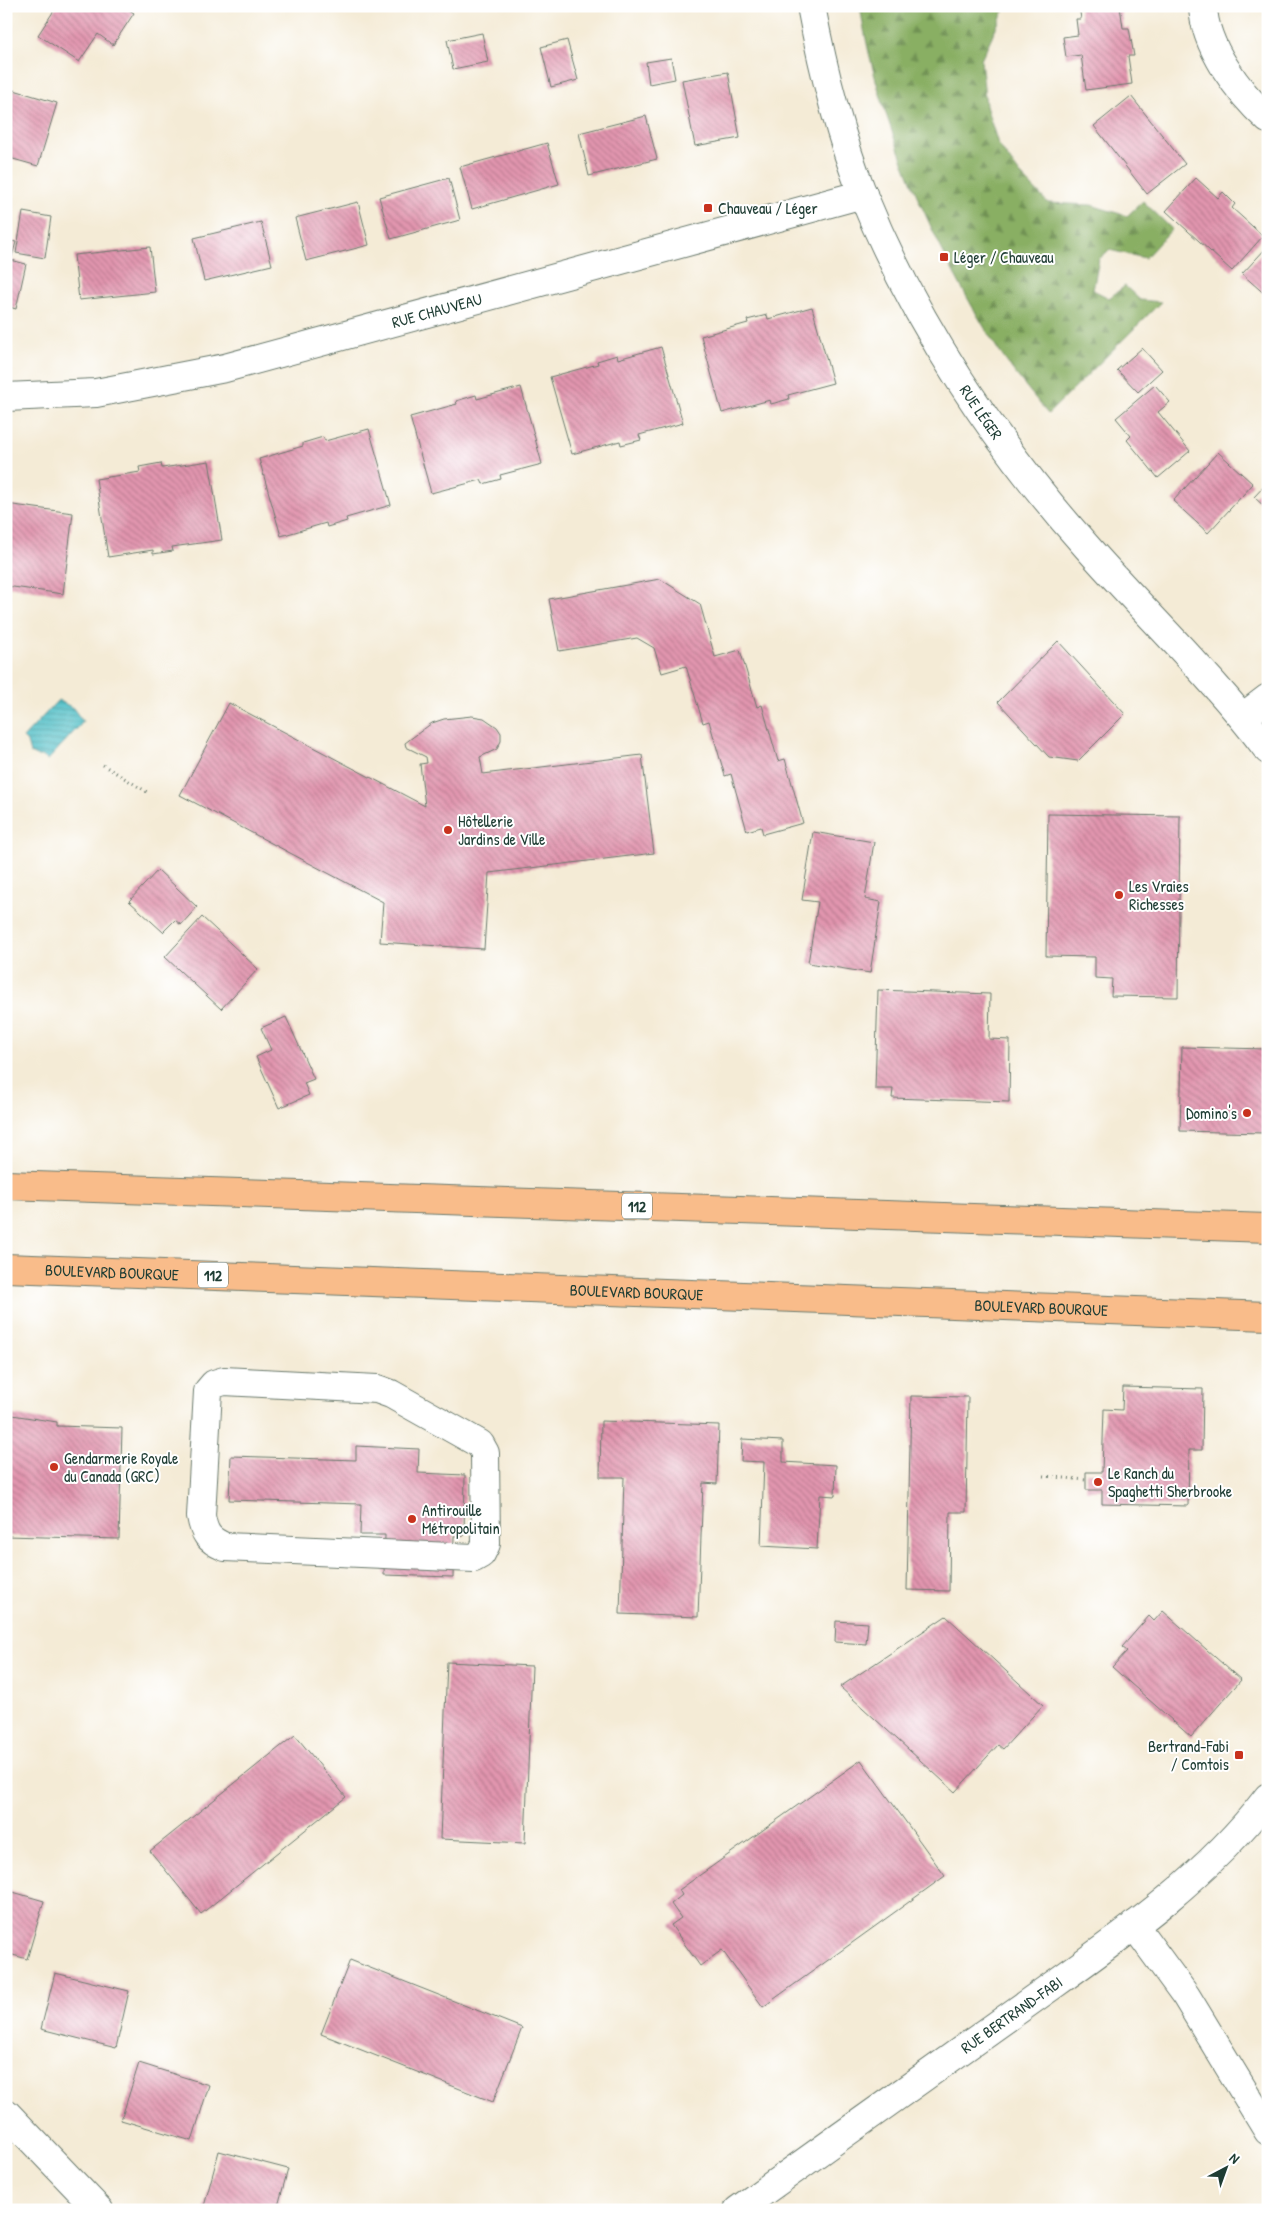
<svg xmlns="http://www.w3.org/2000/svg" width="1274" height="2216" viewBox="0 0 1274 2216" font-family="'Patrick Hand',sans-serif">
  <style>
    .forest { fill: url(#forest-firs); stroke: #54764c }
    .water { fill: url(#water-rules); stroke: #387e7e }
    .building { fill: url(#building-back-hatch) }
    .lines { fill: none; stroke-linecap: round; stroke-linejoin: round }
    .minor-casing { stroke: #6a7a6d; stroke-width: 30 }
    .major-casing { stroke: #6a7a6d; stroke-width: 30 }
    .path { stroke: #6a7a6d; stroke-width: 3; stroke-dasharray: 1 4; stroke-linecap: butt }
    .minor { stroke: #fff; stroke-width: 28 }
    .major { stroke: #f9bc8a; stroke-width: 28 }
    .poi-dot { fill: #c8321e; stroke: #fff; stroke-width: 2 }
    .labels { text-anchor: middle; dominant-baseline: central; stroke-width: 4; stroke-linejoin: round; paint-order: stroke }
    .shield { fill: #fff; stroke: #627771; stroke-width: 1 }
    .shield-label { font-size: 15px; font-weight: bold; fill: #1f3d34 }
    .poi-label { font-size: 16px; fill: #1f3d34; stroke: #fff; text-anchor: start }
    .street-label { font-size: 16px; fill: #1f3d34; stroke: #fff }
  </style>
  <defs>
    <pattern id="forest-firs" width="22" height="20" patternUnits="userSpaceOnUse" patternTransform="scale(1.25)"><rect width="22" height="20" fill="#89af64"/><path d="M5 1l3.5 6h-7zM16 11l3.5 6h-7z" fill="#6f9053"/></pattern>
    <pattern id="water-rules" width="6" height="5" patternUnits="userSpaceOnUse" patternTransform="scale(1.25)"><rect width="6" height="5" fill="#52c0c8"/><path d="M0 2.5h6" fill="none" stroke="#439da3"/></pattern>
    <pattern id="building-back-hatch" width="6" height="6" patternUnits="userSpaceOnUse" patternTransform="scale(1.25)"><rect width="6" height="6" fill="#e295af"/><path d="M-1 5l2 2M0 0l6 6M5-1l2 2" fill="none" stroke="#b77b8f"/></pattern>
  </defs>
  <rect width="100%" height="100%" fill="#fff"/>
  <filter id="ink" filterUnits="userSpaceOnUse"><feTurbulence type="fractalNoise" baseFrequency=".02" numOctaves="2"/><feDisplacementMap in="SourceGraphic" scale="10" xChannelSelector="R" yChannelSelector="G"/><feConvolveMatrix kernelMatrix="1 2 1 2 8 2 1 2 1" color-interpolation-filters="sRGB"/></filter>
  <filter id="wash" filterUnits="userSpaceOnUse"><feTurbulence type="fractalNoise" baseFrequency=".0096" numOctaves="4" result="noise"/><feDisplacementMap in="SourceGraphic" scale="20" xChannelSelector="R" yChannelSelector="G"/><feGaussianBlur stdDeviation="1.12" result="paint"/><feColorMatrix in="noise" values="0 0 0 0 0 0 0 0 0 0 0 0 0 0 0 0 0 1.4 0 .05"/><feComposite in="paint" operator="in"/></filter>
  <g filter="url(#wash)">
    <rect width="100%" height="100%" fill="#f4ebd6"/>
    <path class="forest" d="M860,6H1006L981,60L986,106L998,144L1019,173L1048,203L1091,205L1127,216L1143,201L1172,229L1145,258L1109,250L1099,259L1093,290L1109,298L1125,286L1140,300L1161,302L1048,414C1031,392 1012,371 997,348C936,251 877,121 860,6Z"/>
    <path class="water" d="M58,700L73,708L83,722L48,760L42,756H36L30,753L27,742L23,738Z"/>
    <g id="blocks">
      <path class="building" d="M57,6H123L134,13L113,45L98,34L79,62L38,35Z
        M1079,6H1120L1123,28H1129L1134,56H1128L1132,84L1086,90L1081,55L1066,57L1063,37L1078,35L1076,19H1081Z
        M482,33L488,62L453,69L447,40Z
        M567,40L578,80L551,87L541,47Z
        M671,58L675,79L649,84L646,62Z
        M728,72L740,138L695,146L682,80Z
        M14,90L57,103L38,166L6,157V117Z
        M1131,96L1185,164L1147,194L1094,126Z
        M646,116L657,159L589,176L579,133Z
        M547,143L559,184L472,209L460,167Z
        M449,178L460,220L391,239L379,197Z
        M1196,178L1218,198L1223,192L1235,204L1232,208L1263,236L1232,271L1166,211Z
        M358,202L369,245L306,261L295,218Z
        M23,212L51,217L45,258L16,253Z
        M261,222L272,265L204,281L194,238Z
        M6,240L16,242L11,260L26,264L16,309L6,306Z
        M1268,246V297L1242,274Z
        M150,247L155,292L79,300L74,255Z
        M812,307L833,383L788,395L789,399L771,404L770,400L722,413L701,336L748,323L747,320L767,315L768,319Z
        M661,347L683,423L639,435L641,440L621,445L620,441L572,454L550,377L598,364L597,361L617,355L618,359Z
        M1142,348L1162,370L1138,392L1117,370Z
        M1155,385L1170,402L1158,412L1190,451L1158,478L1127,440L1131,436L1116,418Z
        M521,387L542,464L500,475L501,479L483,484L481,480L431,493L410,417L457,404L456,401L476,395L477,399Z
        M369,429L391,505L346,518L347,521L327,527L326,523L281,536L259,459L303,446V443L323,437L325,441Z
        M1218,452L1253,484L1208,533L1173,501Z
        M209,461L222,540L172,547L173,551L153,554V550L108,557L96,479L140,472L139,467L161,463L162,468Z
        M1268,482V510L1254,497Z
        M6,504L73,513L63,594L6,586Z
        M660,579L700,604L715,657L740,650L757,707L762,705L778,761L785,759L803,823L763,834L761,827L747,831L731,774L725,776L709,721L703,723L686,666L662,673L654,648L637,638L559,651L549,599Z
        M1058,641L1125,714L1078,761L1049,757L998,702Z
        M229,703L425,806L420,764L427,763L426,757L406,747L405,743L432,723L444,719L472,716L484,718L497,727L501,733V741L497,749L480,757L483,774L642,755L654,853L489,873L484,949L380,942L383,902L180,795Z
        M1048,814L1180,816L1178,997L1111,996L1112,979L1095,978V957L1046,956Z
        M813,832L874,842L865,899L881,902L870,973L808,963L818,902L802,900Z
        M158,870L197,907L181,925L175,920L163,932L129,901Z
        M202,917L258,969L221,1009L165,957Z
        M878,990L990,994L989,1039L1010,1040L1009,1102L892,1098L893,1089H875Z
        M286,1017L314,1079L304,1083L309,1095L279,1108L256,1057L271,1050L261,1028Z
        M1182,1047L1268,1049L1265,1133L1180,1131Z
        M1123,1387L1203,1389L1202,1450H1189L1188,1506L1102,1504V1490H1086V1472H1102L1104,1409L1122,1410Z
        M911,1396L968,1397L966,1512H950L949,1591L907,1590Z
        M6,1414L57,1422V1426L122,1428L119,1539L6,1536Z
        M601,1421L719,1425L717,1484L703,1483L698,1617L620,1614L624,1477H600Z
        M742,1439L783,1441V1462L836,1465L835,1496L820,1495L817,1549L761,1546L764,1462L741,1461Z
        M356,1446L419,1449L418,1473L465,1475L464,1536H454L453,1577L384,1575L385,1535H360L361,1504L229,1500L231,1456L356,1460Z
        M1163,1611L1241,1680L1191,1737L1112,1667L1127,1651L1122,1647L1149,1616L1154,1621Z
        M946,1616L1043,1705L1003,1749L998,1745L955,1792L840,1687Z
        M836,1621L868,1623L866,1644L835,1642Z
        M447,1662L532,1666L525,1843L440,1839Z
        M295,1735L346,1797L201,1914L150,1851Z
        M861,1760L945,1876L763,2007L722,1950L700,1966L671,1925L681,1918L671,1904L682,1895L679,1890Z
        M6,1890L44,1901L27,1959L6,1953Z
        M350,1960L522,2028L493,2102L321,2034Z
        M55,1973L129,1991L116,2048L41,2029Z
        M139,2063L209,2085L192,2141L121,2120Z
        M219,2151L288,2169L277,2210H203Z"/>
    </g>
  </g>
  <g filter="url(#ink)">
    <use href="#blocks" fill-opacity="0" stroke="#6a7a6d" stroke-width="1"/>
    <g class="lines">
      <defs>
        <g id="minor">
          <path id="s1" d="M811,6C823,70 839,134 863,195C915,323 995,444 1087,547C1147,615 1213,677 1268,750"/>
          <path d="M1203,6C1204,46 1239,93 1268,119"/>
          <path id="s2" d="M6,397L96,393L225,368L863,194"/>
          <path d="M1243,717L1268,698"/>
          <path d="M224,1381L377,1389L391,1394L480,1444L485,1453L486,1544L481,1554L474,1558L225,1547C208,1540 204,1533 201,1516L208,1391L214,1384Z"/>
          <path d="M1134,1925L1186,1996L1268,2131"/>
          <path d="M6,2113L99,2210"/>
          <path id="s3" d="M738,2210C831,2143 925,2076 1018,2010C1107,1946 1201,1885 1268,1797"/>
        </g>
        <g id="major">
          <path d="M6,1185L1268,1228"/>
          <path id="s4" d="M6,1268L1268,1316"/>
        </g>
      </defs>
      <use href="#minor" class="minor-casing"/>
      <use href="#major" class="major-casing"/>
      <path class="path" d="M103,765L147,792
        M1044,1476L1086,1480"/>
      <use href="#minor" class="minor"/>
      <use href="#major" class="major"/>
    </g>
  </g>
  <g class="poi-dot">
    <rect x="703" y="203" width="10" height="10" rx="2.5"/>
    <rect x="939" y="252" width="10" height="10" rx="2.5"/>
    <circle cx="448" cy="830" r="5"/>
    <circle cx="1119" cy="895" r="5"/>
    <circle cx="1247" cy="1113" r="5"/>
    <circle cx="54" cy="1467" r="5"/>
    <circle cx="1098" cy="1482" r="5"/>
    <circle cx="412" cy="1519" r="5"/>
    <rect x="1234" y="1750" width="10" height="10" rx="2.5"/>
  </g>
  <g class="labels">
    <g class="shield">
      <rect x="622" y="1193.5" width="30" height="25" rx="4"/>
      <rect x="198" y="1262.5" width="30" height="25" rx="4"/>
    </g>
    <g class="shield-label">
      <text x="637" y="1206">112</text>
      <text x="213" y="1275">112</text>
    </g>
    <g class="poi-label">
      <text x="718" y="208">Chauveau / Léger</text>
      <text x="954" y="257">Léger / Chauveau</text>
      <text x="458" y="821">Hôtellerie<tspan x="458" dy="18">Jardins de Ville</tspan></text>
      <text x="1129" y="886">Les Vraies<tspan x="1129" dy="18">Richesses</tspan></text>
      <text x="1237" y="1113" text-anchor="end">Domino's</text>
      <text x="64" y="1458">Gendarmerie Royale<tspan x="64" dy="18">du Canada (GRC)</tspan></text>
      <text x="1108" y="1473">Le Ranch du<tspan x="1108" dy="18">Spaghetti Sherbrooke</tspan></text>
      <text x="422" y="1510">Antirouille<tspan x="422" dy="18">Métropolitain</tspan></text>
      <text x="1229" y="1746" text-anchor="end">Bertrand-Fabi<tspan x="1229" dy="18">/ Comtois</tspan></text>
    </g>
    <g class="street-label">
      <text stroke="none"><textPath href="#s2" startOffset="441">RUE CHAUVEAU</textPath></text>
      <text stroke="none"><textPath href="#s1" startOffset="444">RUE LÉGER</textPath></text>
      <text stroke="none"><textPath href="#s4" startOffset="106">BOULEVARD BOURQUE</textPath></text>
      <text stroke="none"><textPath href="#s4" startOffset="631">BOULEVARD BOURQUE</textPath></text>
      <text stroke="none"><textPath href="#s4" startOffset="1036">BOULEVARD BOURQUE</textPath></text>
      <text stroke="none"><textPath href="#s3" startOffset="336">RUE BERTRAND-FABI</textPath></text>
    </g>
  </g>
  <rect width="1274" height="2216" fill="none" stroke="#fff" stroke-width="25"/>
  <g transform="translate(1226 2168) rotate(41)" stroke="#ffffff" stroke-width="4" paint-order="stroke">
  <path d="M0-4L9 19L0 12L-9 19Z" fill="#1f3d34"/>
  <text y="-8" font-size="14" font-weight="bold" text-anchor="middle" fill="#1f3d34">N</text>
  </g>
</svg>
